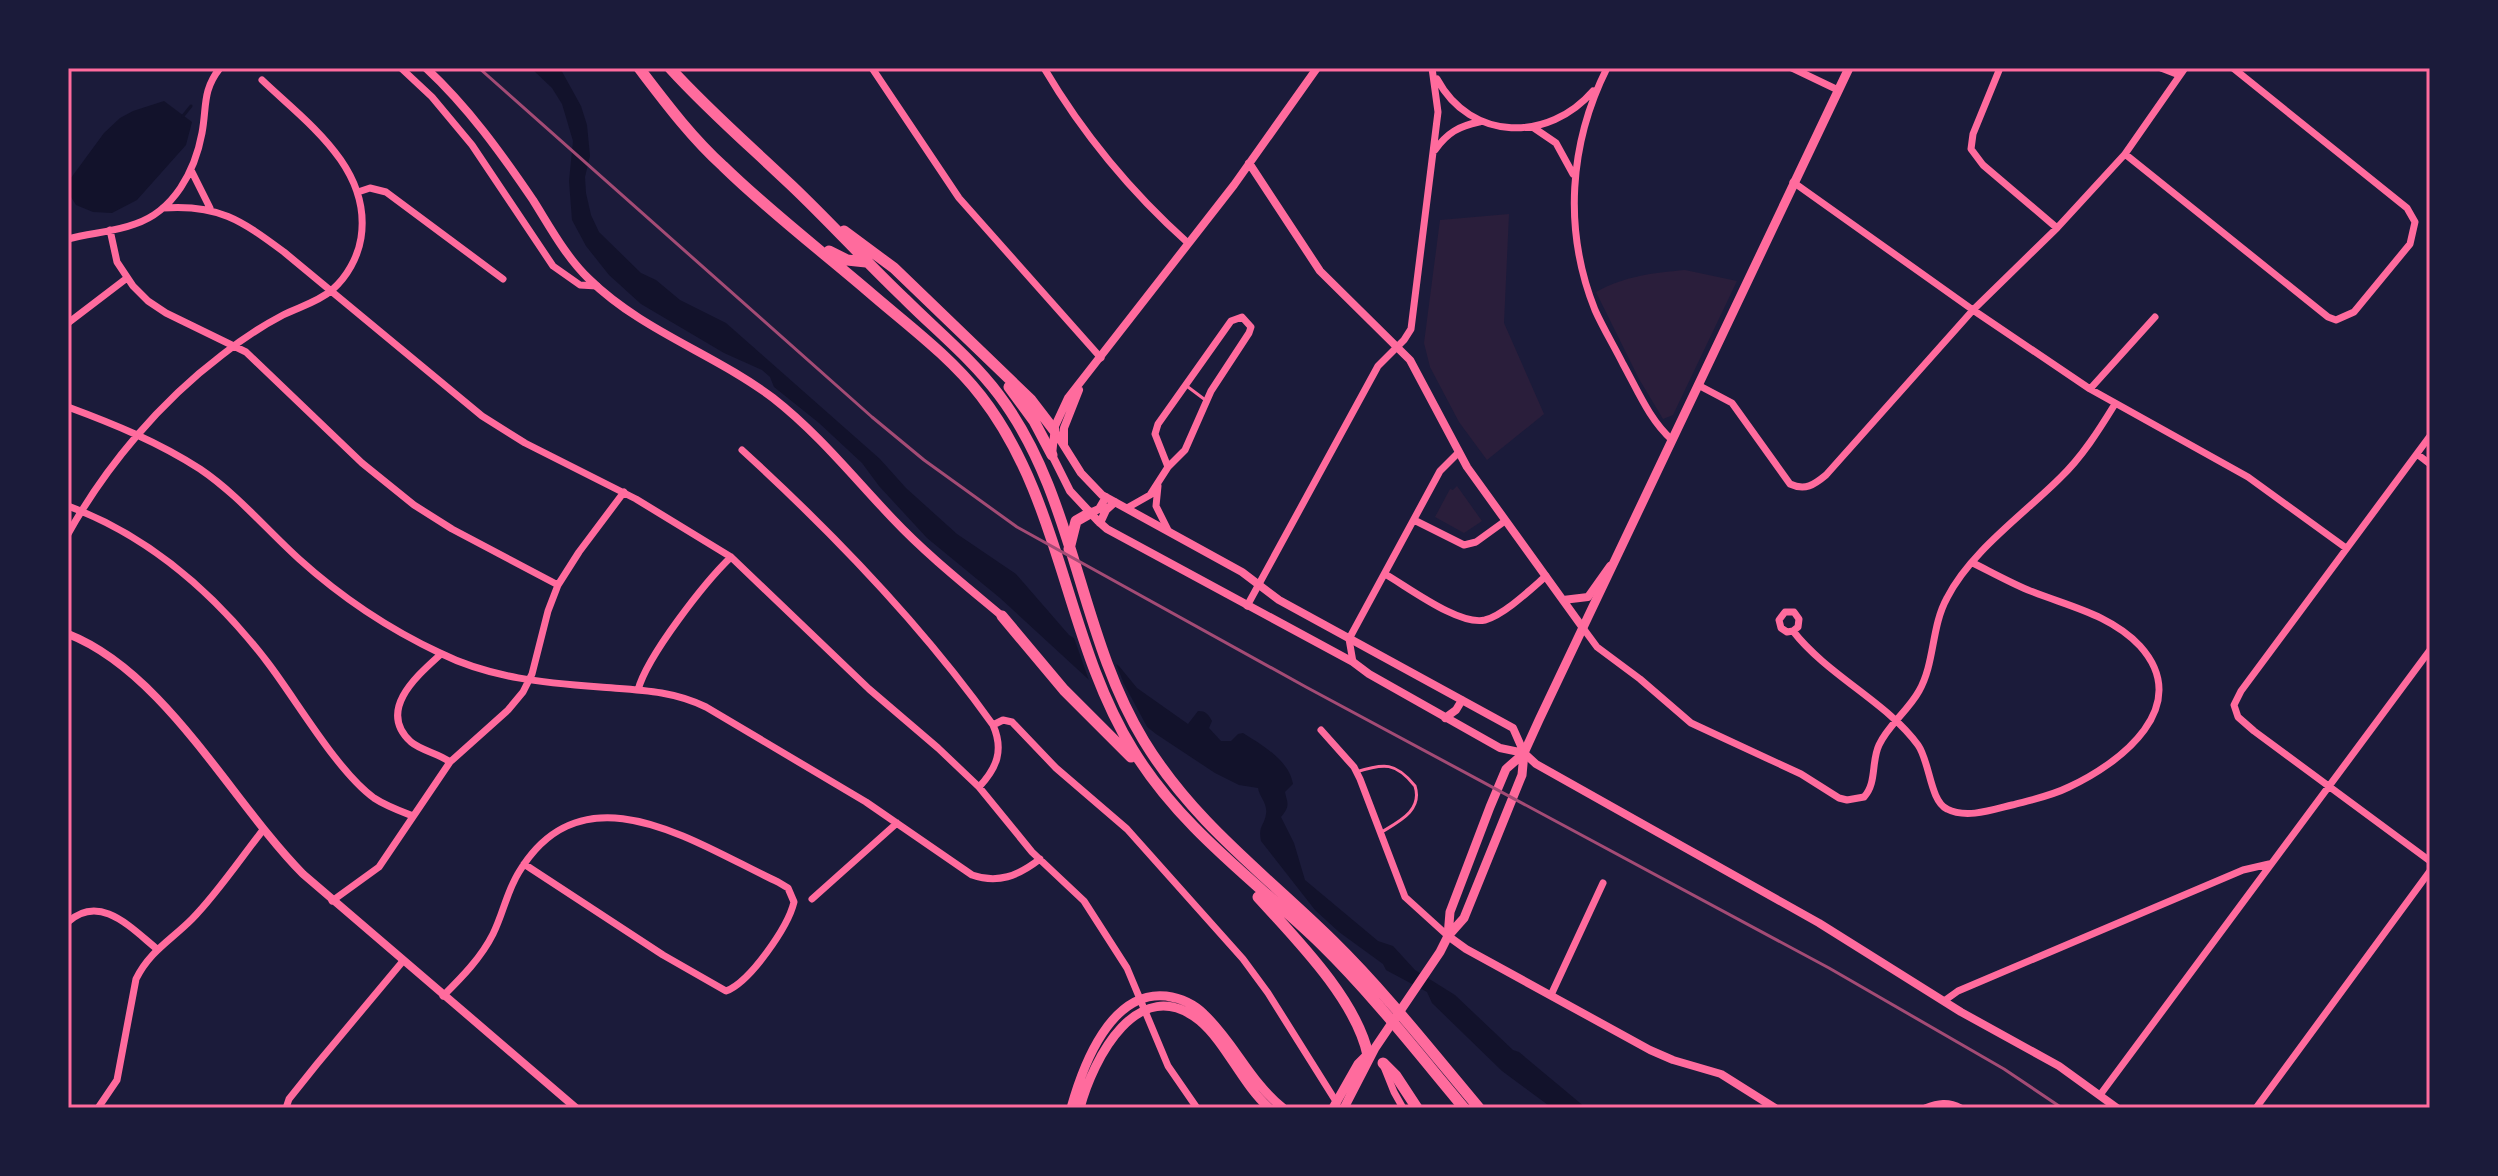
<svg xmlns="http://www.w3.org/2000/svg" width="2498" height="1176" viewBox="0 0 2498 1176" font-family="Mulish,sans-serif">
  <style>
    .green { fill: #2a1e3b }
    .water { fill: #12122b }
    .pier { fill: #1b1b3a }
    .lines { fill: none; stroke-linecap: round; stroke-linejoin: round }
    .stream { stroke: #12122b; stroke-width: 3 }
    .service { stroke: #ff6b9d; stroke-width: 3 }
    .minor { stroke: #ff6b9d; stroke-width: 7 }
    .tertiary { stroke: #ff6b9d; stroke-width: 8 }
    .secondary { stroke: #ff6b9d; stroke-width: 9 }
    .trunk { stroke: #ff6b9d; stroke-width: 11 }
    .rail { stroke: #a44b75; stroke-width: 3 }
    .neatline { fill: none; stroke: #ff6b9d; stroke-width: 3 }
  </style>
  <rect width="100%" height="100%" fill="#1b1b3a"/>
  <path class="green" d="M1509,214L1504,323L1544,414L1487,460L1459,422L1430,367L1424,343L1440,220Z
    M1685,270L1737,281L1673,415L1663,419L1639,379L1596,292C1625,276 1652,273 1685,270Z
    M1457,486L1482,521L1464,533L1435,517L1450,489L1453,490Z"/>
  <path class="water" d="M531,68H560L581,106L587,125L590,156L585,177L586,193L591,215L599,232L641,273L656,280L680,300L726,323L880,459L906,488L957,534L1016,574L1069,635L1119,666L1137,688L1188,724L1198,711C1206,711 1208,714 1212,721L1209,728L1221,741H1231L1238,734L1243,733C1262,745 1289,760 1293,784L1285,792C1287,803 1291,805 1281,817L1294,843L1305,880L1378,941L1393,946L1415,970L1455,995L1513,1050L1519,1052L1586,1108H1552L1502,1071L1432,1003L1427,992L1386,970L1383,964L1339,932L1315,910L1261,841C1258,825 1264,827 1266,814C1268,804 1259,796 1258,788L1239,785L1215,773L1156,734L1100,690L1000,598L927,538L879,486L862,463L819,423L774,387L770,377L762,370L724,353L641,304L609,275L586,246L572,220L569,181L573,141L562,104L552,88Z
    M164,101L192,122L186,145L137,200L112,213L93,212L76,205L68,192V182L104,133L120,118L133,111Z"/>
  <path class="pier" d="M1072,632L1114,659L1124,684L1152,736L1092,689Z"/>
  <g class="lines">
    <path class="stream" d="M183,116L191,106"/>
    <path class="service" d="M1188,387L1204,399
      M1356,772C1384,763 1396,762 1415,786C1423,811 1398,822 1380,833"/>
    <path class="minor" d="M401,68L432,97L472,145L553,266L580,285L597,286
      M872,68L959,198L1101,358
      M1044,68C1083,134 1131,192 1188,243
      M1607,68C1569,144 1563,230 1595,310C1603,328 1614,346 1623,364C1638,391 1649,419 1672,440
      M1792,68L1838,90
      M2000,68L1973,134L1971,149L1983,165L2057,228
      M2161,68L2179,75
      M1437,79C1471,142 1549,142 1593,91
      M1534,128L1556,143L1573,174
      M1435,150C1447,133 1459,126 1479,122
      M2125,154L2328,317L2336,320L2354,312L2410,244L2415,222L2407,208L2233,68
      M191,170L210,208
      M1793,182L1973,310L2090,389L2248,477L2346,548
      M358,192L370,188L386,192L503,279
      M163,208C218,204 241,220 284,252L482,416L525,443L636,499L731,557L869,689L938,748L979,787L1032,852L1084,901L1127,968L1168,1066L1197,1108
      M110,230L117,262L133,286L148,301L166,313L246,352L362,463L414,505L452,529L558,585
      M68,239C90,233 114,232 135,224C174,211 195,171 202,133C207,106 202,91 220,68
      M1242,317L1251,327L1249,333L1211,391L1185,450L1168,467L1155,434L1158,424L1231,321Z
      M68,323L127,278
      M1698,385L1732,403L1790,484C1805,491 1814,485 1826,475L1973,310L2057,228L2125,154L2185,68
      M2090,389L2155,317
      M68,407C114,424 158,442 200,469C237,494 266,529 299,559C341,597 389,629 440,653C490,678 545,683 600,687C637,690 672,690 706,707L866,802L972,875C998,884 1018,876 1040,859
      M2430,436L2241,691L2234,705L2238,717L2254,731L2430,861
      M742,450C834,534 921,624 993,725C1004,750 997,768 979,787
      M2417,454L2430,464
      M1158,486L1156,506L1168,530
      M68,506C149,536 216,595 268,663C297,701 337,771 374,798C386,806 400,811 413,816
      M1127,508L1150,495L1168,467
      M1414,520L1464,545L1476,542L1505,521
      M68,534C106,466 160,402 222,355C241,340 262,326 283,315C299,307 318,302 332,290C347,277 358,257 361,238C372,168 306,122 262,80
      M1385,574C1408,587 1459,626 1485,620C1504,615 1531,589 1546,576
      M1247,606L1378,366L1404,340L1411,329L1438,112L1432,68
      M1583,628L1597,647L1640,679L1691,723L1801,774L1839,798L1847,800L1864,797C1877,783 1871,762 1879,745C1888,725 1908,711 1919,691C1935,663 1931,627 1947,598C1970,552 2024,514 2060,478C2082,457 2099,430 2115,404
      M1793,631L1798,627L1799,619L1794,612H1785L1779,620L1781,628L1787,632L1793,631C1827,675 1888,703 1918,745C1930,762 1930,801 1947,809C1966,819 1992,810 2012,805C2031,800 2051,796 2069,787C2121,763 2194,706 2140,646C2110,614 2067,606 2028,590C2009,582 1991,572 1973,563
      M441,654C418,675 376,710 411,742C422,751 438,753 450,762
      M1353,662L1349,639L1440,471L1458,453
      M638,690C647,656 705,582 731,557
      M993,725L1003,720L1012,722L1056,768L1127,829L1243,959L1268,993L1337,1103
      M1321,730L1354,767L1360,779L1405,897L1448,936
      M812,899L897,823
      M332,901L379,867L450,762L508,710L523,692L532,674L548,611L558,585L579,552L624,492
      M68,922C100,893 131,928 157,949
      M1551,995L1603,883
      M443,996C462,977 481,958 493,934C503,914 507,891 519,872C584,764 696,844 778,882L788,888L794,902C788,927 750,982 726,991L663,955L524,864
      M1944,1001L1958,991L2243,870L2269,864
      M1384,1067L1394,1092L1403,1108
      M2100,1095L2430,650
      M98,1108L117,1080L136,979C150,951 170,941 192,919C216,895 241,858 263,830
      M286,1108L289,1099L317,1064L403,961
      M1925,1108C1938,1103 1948,1101 1961,1108
      M2256,1108L2430,871"/>
    <path class="tertiary" d="M426,68C468,107 501,153 533,200C550,227 566,257 589,279C642,331 715,354 773,398C819,434 853,477 893,519C926,554 965,585 1002,616
      M1317,68L1234,185L1068,398L1055,426L1052,455L1070,491L1098,521L1107,529L1353,662L1369,674L1500,748L1524,753
      M1249,163L1320,271L1410,360L1467,467L1583,628
      M1054,430L1081,473L1102,495L1242,572L1279,600L1513,728L1524,753L1536,764L1819,923L1961,1012L2059,1066L2117,1108
      M1064,445V428L1079,390
      M1090,513L1099,509L1106,497
      M1100,523L1106,510L1115,502
      M1563,600L1588,597L1610,566
      M68,634C165,672 231,801 303,874L576,1108
      M1445,718L1456,710L1462,700
      M1448,936L1466,949L1650,1050L1673,1060L1721,1074L1775,1108"/>
    <path class="secondary" d="M1448,936L1450,912L1490,807L1506,769L1523,754
      M1071,1108C1083,1065 1111,990 1166,996C1180,998 1194,1004 1204,1014C1234,1042 1250,1082 1283,1108
      M1080,1108C1093,1059 1138,971 1200,1021C1226,1043 1242,1084 1269,1108
      M1333,1108L1358,1064L1369,1053
      M1344,1108L1375,1048L1440,952L1448,936L1464,918L1522,775L1524,753L1539,720L1849,68"/>
    <path class="trunk" d="M639,68C665,102 691,137 723,166C768,210 819,249 867,290C906,324 949,355 981,396C1062,500 1065,640 1133,750C1182,830 1256,881 1321,944C1373,995 1418,1053 1464,1108
      M670,68C708,110 750,146 791,185C830,222 866,262 905,299C937,331 972,359 999,395C1076,497 1078,633 1144,741C1194,823 1266,875 1333,941C1385,992 1432,1052 1479,1108
      M844,231L894,268L1031,400L1054,430
      M829,251L847,260L866,262
      M1009,387L1034,421L1052,455
      M1069,549L1076,521L1090,513
      M1002,616L1064,690L1131,757
      M1258,897C1296,939 1356,999 1368,1055
      M1383,1063L1396,1076L1417,1108"/>
    <path class="rail" d="M479,68L872,417L924,460L1017,527L1306,687L1829,968L2004,1069L2062,1108"/>
  </g>
  <rect width="2498" height="1176" fill="none" stroke="#1b1b3a" stroke-width="140"/>
  <rect x="70" y="70" width="2358" height="1036" class="neatline"/>
</svg>
